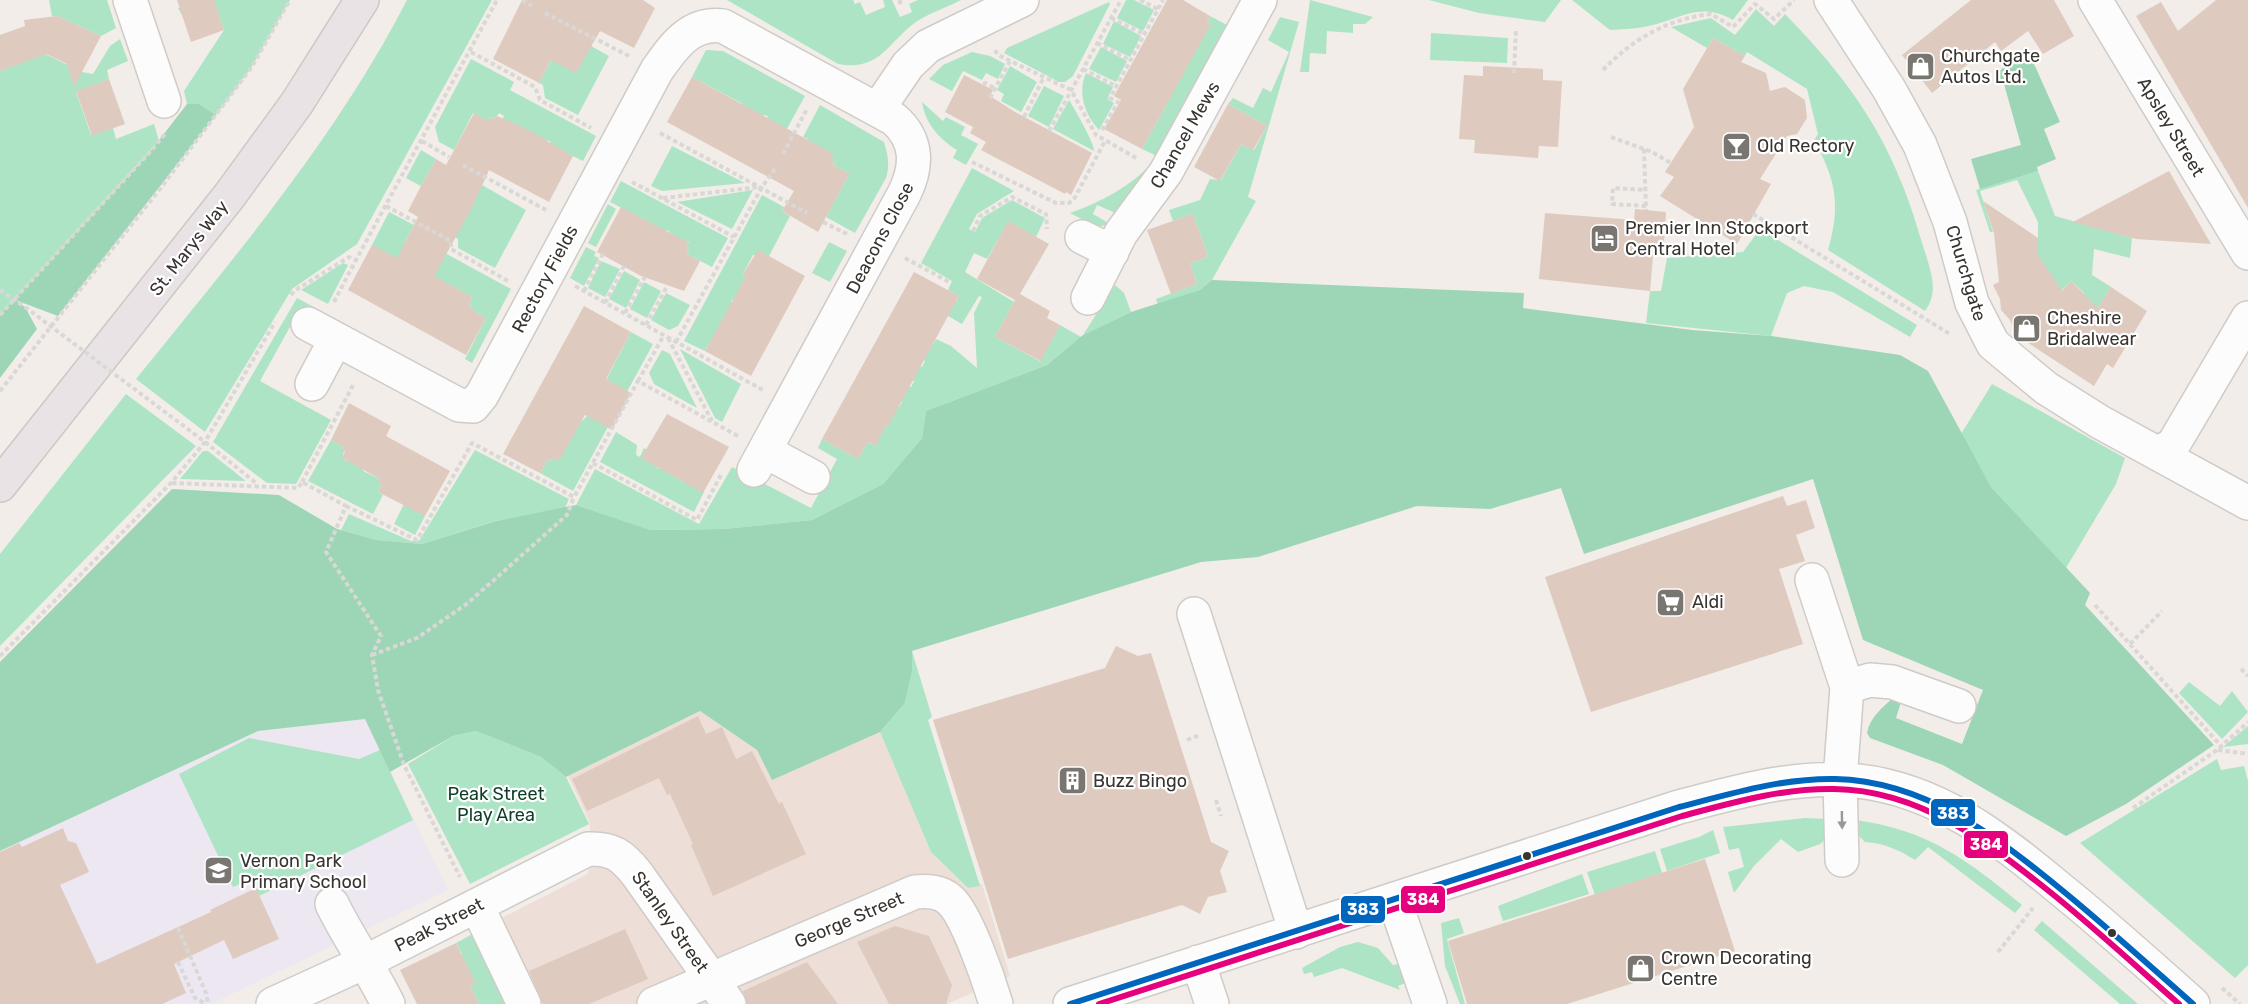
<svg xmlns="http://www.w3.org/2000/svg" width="2248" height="1004" viewBox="0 0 2248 1004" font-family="Rubik,sans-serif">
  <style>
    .industrial { fill: #eddfd7 }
    .education { fill: #ece7f1 }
    .green { fill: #ade4c5 }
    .forest { fill: #9cd6b6 }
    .building { fill: #dfcabf }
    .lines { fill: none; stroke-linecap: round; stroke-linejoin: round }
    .minor-casing { stroke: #cfcbc7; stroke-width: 36 }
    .major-casing { stroke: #cbc8c6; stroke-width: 36 }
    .path { stroke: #d9d8d6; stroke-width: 4; stroke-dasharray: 4.5 3; stroke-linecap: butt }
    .minor { stroke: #fdfcfc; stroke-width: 33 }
    .major { stroke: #e9e3e5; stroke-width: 33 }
    .path-bridge { stroke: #d9d8d6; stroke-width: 4; stroke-dasharray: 4.5 3; stroke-linecap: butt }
    .bus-1-casing { stroke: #fff; stroke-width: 10 }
    .bus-2-casing { stroke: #fff; stroke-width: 10 }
    .bus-1 { stroke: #0065bd; stroke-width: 6 }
    .bus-2 { stroke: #e5007d; stroke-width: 6 }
    .oneway { fill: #9a9896 }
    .bus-dot { fill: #383430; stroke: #fff; stroke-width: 2 }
    .labels { text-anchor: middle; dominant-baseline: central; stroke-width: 4.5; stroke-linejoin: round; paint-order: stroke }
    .poi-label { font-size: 18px; fill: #383430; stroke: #fff; text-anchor: start }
    .street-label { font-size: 18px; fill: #383430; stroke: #fff }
    .park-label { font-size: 18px; fill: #0d3d27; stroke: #fff }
    .line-badge { stroke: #fff; stroke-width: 2 }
    .badge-label { font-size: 16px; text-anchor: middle; font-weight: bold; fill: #fff }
  </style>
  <rect width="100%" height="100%" fill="#f2ede8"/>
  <path class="industrial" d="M700,711L757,750L772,779L880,732L931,852L968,888L982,884L1010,976L947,1004H516L480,929L588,874L590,823L568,776Z"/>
  <path class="education" d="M365,719L448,890L211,1004H0V851L258,731Z"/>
  <path class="green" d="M49,0H107L116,28L101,36L57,16H52Z
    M202,0H290L251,68L216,115L199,104H187L184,91L224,30L215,4L182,15L178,8Z
    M407,0H492L357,244L292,289L205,432L136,379C233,259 336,138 407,0Z
    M727,0H853L855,4L860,2L866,15L885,7L883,0H892L900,17L912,12L909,4L918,0H961C948,7 932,12 919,20C889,39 882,72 838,64Z
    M1126,0H1134L1154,10L1143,31L1117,18Z
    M1310,0L1373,17L1365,24H1353V33L1327,31L1326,54L1310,53L1309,72H1300Z
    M1429,0H1561L1545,22L1479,13Z
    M1572,0H1748L1733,20C1698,0 1679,21 1644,27C1633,29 1621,29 1610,30Z
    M1109,2L1110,4L1073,76L1065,82H1059L1004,53L1007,48Z
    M1756,9L1774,26L1785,14C1857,88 1895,146 1923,246C1930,269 1940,291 1925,311L1828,250C1841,205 1836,180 1814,140L1818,134L1807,89L1747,52L1745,56L1713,38L1707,48L1671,27L1711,18L1735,35Z
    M1210,16L1229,26L1159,157L1142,149L1169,100L1166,98L1211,24L1207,22Z
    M1280,17L1299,22L1248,197L1256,201L1212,280L1200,290L1158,305L1156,299L1197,284L1190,263L1208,257L1193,214L1173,221L1169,210L1200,200L1210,179L1221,180L1241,144L1254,150L1267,126L1228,104L1233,98L1253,108L1263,88L1271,92L1289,52L1268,40Z
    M1114,21L1141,36L1130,57L1103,44Z
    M25,29L41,52L82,72L93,74L110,46L120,39L128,61L107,70L109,79L76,92L91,135L113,128L116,139L154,124L159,141L0,315V71L18,64L6,33Z
    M566,32L609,56L578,115L545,98L543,85L539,83Z
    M1431,33L1508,38L1507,63L1430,60Z
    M1101,47L1127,61L1116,82L1089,69Z
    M706,50L723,51L805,96L783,136L765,123L768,116L763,115L757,124L741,110L743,104L692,77Z
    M972,52L990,56L1005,64L998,79L986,73L982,80L963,71L952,91L929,79L943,65Z
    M471,59L514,82L510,90L596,136L583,161L569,154L545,151L551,142L547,140L543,145L499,126L504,116L499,113L495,119L490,117L488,121L473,113L454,150L439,142L435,127Z
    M1010,66L1037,82L1021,112L1001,101L1004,94L997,90Z
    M1086,73L1113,87L1107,99L1114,103L1099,130C1085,115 1077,93 1086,73Z
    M1044,86L1064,96L1049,127L1028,116Z
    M1069,100C1074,108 1095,144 1094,151L1053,129Z
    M922,102L943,121L946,117L965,127L961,135L978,144L966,165L953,158L957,150C939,139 925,123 922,102Z
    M820,105L884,142C888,155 890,165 886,178L855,233L826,217L849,174L833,165L835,162L805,145L808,139L803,137Z
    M672,146L745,183L662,191L651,186Z
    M421,150L436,159L421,186L406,178Z
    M1154,161L1118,214L1097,205L1093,214L1110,224L1097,227L1070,213C1103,201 1130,187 1154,161Z
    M972,168L1014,191L977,214L969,229L975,232L982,218L1012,200L1045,218L1036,237L1008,222L987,259L974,253L965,272L1014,302L995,337L1040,361L1060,325L1081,337L1047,365L926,411L922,438L883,484L812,520L724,529L649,530L576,505L595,469L699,524L732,467L811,508L837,459L818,448L822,439L858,459L868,442L876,446L877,423L887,428L890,403L899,407L902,402L892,396L901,382L911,387L914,381L904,376L913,362L922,367L925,361L916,356L925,340L933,344L936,339L951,346L977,368L974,313L982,297L979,296L962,324L939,311L947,297L956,302L959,296L948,290L952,281L921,263Z
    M2038,171L2055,216L2132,238L2130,258L2094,249L2092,275L2111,287L2092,318L2064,315L2084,293L2071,281L2051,301L2038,275V222L2017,180L1980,191L1993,232H1990L1976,190Z
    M621,181L728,238L712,267L687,254L689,251L686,249L689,242L666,239L670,232L666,230L660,239L647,221L610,202Z
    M482,185L526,210L495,268L458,248V239L455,237Z
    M753,190L732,229L677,202Z
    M762,195L784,207L782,211L790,216L769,256L753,255L743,274L747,277L742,303L733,299L731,302L740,308L719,325V347L709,343L705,351L684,341Z
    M608,204L616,209L596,247L588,243Z
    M389,212L414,225L405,242L421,240L511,289L472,363L465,359L486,318L471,309L472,306L469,305L472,297L397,258L392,266L372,245Z
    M1760,229L1917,325L1910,337L1833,292L1804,286L1787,293L1771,336L1646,323L1650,291H1661L1667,258L1743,252Z
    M829,242L847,251L830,282L812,273Z
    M586,247L596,252L594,256L599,258L584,286L570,278Z
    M601,261L620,269L605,297L588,288Z
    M343,263L348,265L328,304L301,290Z
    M624,271L640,280L626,308L609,299Z
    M644,282L661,291L647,318L630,309Z
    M1115,285L1124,293L1131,312L1083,335Z
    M666,293L690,305L678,326L669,330L651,320Z
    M297,298L321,311L318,316L301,307L260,381L331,420L296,484L267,483L213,442Z
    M631,332L653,344L573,491L540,473L548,459L552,461L578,419L582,421L588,415Z
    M680,349L741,384L722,422L715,418Z
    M662,350L670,354L697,408L654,384L649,373Z
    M1992,384L2125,458L2116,484L2066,568L1991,487L1961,434Z
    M126,394L196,446L0,646V554Z
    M616,432L637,445L636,455L640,457L644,448L657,455L656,467L660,469L665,459L678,479L704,492L694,512L600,462Z
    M331,440L344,447L343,459L347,461L352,453L366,464L363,471L380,479L378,483L382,485L378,492L383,495L373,514L308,481Z
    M475,450L569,499L565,508L495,521L422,544L377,540L341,530L349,514L411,541H419Z
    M203,451H208L246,481L180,479Z
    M408,496L425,516L415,535L394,524Z
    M912,651L932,717L928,720L980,886L968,888L931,852L880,732L905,703L912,672Z
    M2189,682L2220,706L2232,691L2248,712L2222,739L2179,693Z
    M2248,726V744L2223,747Z
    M476,731L541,757L566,777L589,824L470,884L408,764L453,736Z
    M249,738L359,759L380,750L413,820L259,896L251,879L233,887L179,774Z
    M2217,759L2221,770L2244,766L2248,781V965L2235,978L2080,843Z
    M1805,818L1827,819L1829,836L1820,844L1798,852L1781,839L1754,866L1734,893L1728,872L1744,867L1739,848L1729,850L1723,827Z
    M1855,820C1927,829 1969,861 2022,905L2015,913L1928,847L1915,860C1899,850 1884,843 1865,842L1857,834Z
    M1713,830L1720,853L1667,871L1660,849L1699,837Z
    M1655,851L1662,873L1595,895L1587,872Z
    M1582,874L1589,894L1503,921L1498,906Z
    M1459,918L1464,933L1447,939L1465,1004H1460L1445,966L1441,923Z
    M2042,921L2138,1004H2120L2034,930Z
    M480,930L516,1004H479L470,986L475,984L446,962L462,954L456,943Z
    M1358,942L1378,948L1393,965L1399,964L1406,983L1398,986L1400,990L1342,968L1314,977L1312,972L1304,974L1302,968L1340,947Z"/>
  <path class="forest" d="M2026,53L2035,66L2060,122L2044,129L2056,159L2037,167L2038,171L1980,189L1971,159L2021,145L2004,84L1996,73Z
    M187,104H199L216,115L58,316L15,300L25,307L37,329L0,378V315L150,152Z
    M1212,280L1524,293L1523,308L1692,330L1771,336L1900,355L1928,371L1991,487L2090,593L2085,605L2214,745L2126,804L2066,836L1943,765L1870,738L1867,733C1870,717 1882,708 1894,697L1902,699L1896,718L1962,744L1983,690L1863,640L1813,479L1584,554L1561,488L1490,509L1417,506L1258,557L1201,562L912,651V672L905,703L880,732L772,780L757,750L700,711L566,777L541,757L476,731L453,736L390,772L365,719L258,731L0,851V662L172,489L279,495L337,529L377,540L422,544L496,521L576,505L650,530L724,529L812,520L883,484L922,438L926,411L1047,365L1083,335L1131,312L1200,290Z"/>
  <path class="building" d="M177,0H214L224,30L191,42Z
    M522,0H643L655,8L634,48L600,31L576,73L551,60L539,83L493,59Z
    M1167,0H1183L1210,16L1207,22L1211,24L1142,149L1104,129L1121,100L1114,96Z
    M1971,0H2054L2074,36L2043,54L2028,31L2001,51L1995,42L1932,93L1902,55Z
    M2216,0H2248V208L2136,16L2161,2L2178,31Z
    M57,16L101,36L74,87L67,64L46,54L0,71V35L25,26L24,20Z
    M1713,38L1745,56L1741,62L1766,73L1770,91L1785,87L1805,100L1807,118L1797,134L1787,136L1760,179L1771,184L1737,244L1660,196L1674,177L1665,172L1694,127L1683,89Z
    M1483,66L1543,69V80L1562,81L1558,147L1539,146L1538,158L1474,153L1475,140L1459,139L1464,75L1483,76Z
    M964,75L993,90L990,96L1015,112L1092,153L1071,195L1066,192L1065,194L981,150L986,142L970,133L973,127L945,112Z
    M692,77L834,154L831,160L835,161L833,165L849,174L818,232L782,211L794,191L667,122Z
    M109,79L125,124L92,136L76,91Z
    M1228,104L1267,126L1253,150L1241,144L1220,181L1194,167Z
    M474,113L488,121L490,117L495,119L497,116L527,129L573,156L549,202L489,170L472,208L434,276L472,297L469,305L472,306L471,309L486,318L466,355L348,290L372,245L397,258L418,217L408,211L421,186L436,159L446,165Z
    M2169,171L2211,244L2136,239L2073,222Z
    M1983,201L2038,238V255L2062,291L2071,281L2098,308L2111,287L2147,311L2113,368L2107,364L2094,386L2016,335L2010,320L2001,310L2000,299L1993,285L1999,282L1994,233Z
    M621,207L689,243L686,249L689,251L687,254L700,261L684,291L641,276L597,252Z
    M1635,209L1666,212L1663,256H1653L1650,291L1539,279L1545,213L1634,220Z
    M1193,214L1208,257L1190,263L1197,284L1171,294L1147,230Z
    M1008,221L1049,244L1020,294L1050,311L1047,318L1060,325L1041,361L995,337L1015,300L977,279Z
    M758,250L805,276L751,376L705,351L746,276L743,274Z
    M914,272L959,296L887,428L885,427L876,446L868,442L858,459L822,439Z
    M584,306L631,332L606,379L631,393L612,430L585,415L559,461L554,458L552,461L548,459L540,473L503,454Z
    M349,403L391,426L386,436L450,471L425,516L378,492L382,485L377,483L380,479L342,458L345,452L342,451L344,447L331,440Z
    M667,414L729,447L703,493L641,458Z
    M1783,496L1787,506L1806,500L1815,528L1796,535L1805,561L1779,569L1803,644L1591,712L1545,577Z
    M1116,646L1138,656L1151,653L1211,842L1229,851L1220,871L1227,892L1208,897L1200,914L1182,905L1008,959L933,720L1105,668Z
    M698,716L706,734L722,727L736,759L752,751L779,804L782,802L806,854L713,896L691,845L693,844L670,794L667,795L659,778L587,811L572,779Z
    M63,828L68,841L76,843L89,872L60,885L97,964L211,912L210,910L256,888L279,939L233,959L224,940L174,964L186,993L162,1004H0V852L19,843L22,847Z
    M1705,859L1735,951L1567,1004H1467L1448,941Z
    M895,926L929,936L952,985L946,1004H889L857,942Z
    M625,929L648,979L589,1004H543L529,971Z
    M456,943L476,984L470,986L479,1004H417L400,970Z
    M807,962L838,1004H747L743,991Z"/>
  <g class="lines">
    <defs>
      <path id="minor" d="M130,0L164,101
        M1831,0L1889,89L1920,145L1950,222L1972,303L1993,344L2046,388L2100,422L2248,503
        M2095,0L2248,253
        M878,109L908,65L928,46L1022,0
        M1082,237L1112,252
        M1088,298L1121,233L1166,172L1260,0
        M308,324L459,405L473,406L482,395L657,70C674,46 690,22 723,26L894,119C918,140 918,166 904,194L754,470
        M312,384L336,339
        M765,451L813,477
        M2158,453L2173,445L2248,318
        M1812,580L1847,687L1840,780L1842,860
        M1194,614L1296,932
        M1847,687L1870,680L1892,682L1959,706
        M1394,899L1430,1004
        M332,904C349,939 371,969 388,1004
        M477,906L524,1004
        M1198,962L1212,1004
        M273,1004L367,961L588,849C612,848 622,855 637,874L729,1004
        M654,1004L915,892C928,891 940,891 950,900C967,915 989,981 996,1004
        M1070,1004L1679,807C1737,792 1797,774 1858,781C1938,790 1999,838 2059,888C2105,925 2149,965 2193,1004"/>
      <path id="major" d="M0,485L230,195L297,103L362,0"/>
    </defs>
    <use href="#minor" class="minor-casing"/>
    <use href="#major" class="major-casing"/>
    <path class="path" d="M522,0L532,6
      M899,0L901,4
      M1140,0L1158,9
      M545,13L629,56
      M1111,18L1144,34
      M1097,43L1130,60
      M995,50L998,55L1071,90L1096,135L1138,159
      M471,52L535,87L540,100L591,128
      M1083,69L1116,86
      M1603,70C1633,39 1667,19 1711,14L1733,27L1755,4L1774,19L1794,0
      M1514,73L1516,28
      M984,85L985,83L996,89
      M990,98L1010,61
      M1024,117L1044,77
      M1102,130L1118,102L1110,98L1163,0
      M1049,131L1121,0
      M660,133L807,213
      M1611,137L1652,152L1671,163
      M422,141L449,157
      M1644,149L1646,210
      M783,154L807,109
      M972,162L1056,203H1069L1074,199L1105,141
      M463,165L546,210
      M632,182L734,237
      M663,198L760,187
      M386,206L451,241V249L508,281
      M1646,206L1612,204L1613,188L1646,190
      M1753,214L1950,334
      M823,222L847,234
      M973,231L980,216L1012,197L1046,214L1047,229
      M905,258L949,282
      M575,286L763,390
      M0,290L25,307
      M584,291L603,254
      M291,295L294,291L349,257L356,260L497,0
      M334,302L356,260
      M605,303L624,266
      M625,313L645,277
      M0,315L150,152L165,134
      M646,325L666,288
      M668,338L712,421
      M676,342L762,187L775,169
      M638,381L664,335
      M0,391L163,185L251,68L290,0
      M205,442L256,483
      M593,463L697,520L722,473
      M302,482L353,385
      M172,483L298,488L302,482L346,506L326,552L381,636L372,655L378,690L404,765L460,877
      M346,506L417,540L472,443L574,497L638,381L738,436
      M2095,605L2221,746
      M2130,644L2162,611
      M372,655L417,638L468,603L567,515L574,497
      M0,656L171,483L205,442L275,322
      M2241,669L2248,676
      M1187,740L1200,735
      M2218,750L2248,754
      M1216,800L1221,816
      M2133,808L2217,750L2248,722
      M178,928L206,993L208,1004
      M1998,952L2033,908
      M178,962L195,998L206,1004
      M2222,988L2240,1004"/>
    <use href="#minor" class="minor"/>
    <use href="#major" class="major"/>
    <path class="path-bridge" d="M25,307L205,442"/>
    <defs>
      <path id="bus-1" d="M1070,1004L1679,807C1730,794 1782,778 1835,779C1925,781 1996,836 2063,891C2107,927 2150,966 2193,1004"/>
      <path id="bus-2" d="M1099,1004L1682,816C1731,803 1782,788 1834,789C1921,790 1990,844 2055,896C2098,931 2138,968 2179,1004"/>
    </defs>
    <use href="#bus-1" class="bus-1-casing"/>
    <use href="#bus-2" class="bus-2-casing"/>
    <use href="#bus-1" class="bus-1"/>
    <use href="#bus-2" class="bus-2"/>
  </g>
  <defs><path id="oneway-solid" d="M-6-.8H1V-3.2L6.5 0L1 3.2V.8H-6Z" transform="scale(1.5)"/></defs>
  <use class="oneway" href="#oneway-solid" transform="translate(1842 820) rotate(89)"/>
  <defs>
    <symbol id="shop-square" viewBox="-11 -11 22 22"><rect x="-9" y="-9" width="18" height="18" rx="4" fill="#797570" stroke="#fff"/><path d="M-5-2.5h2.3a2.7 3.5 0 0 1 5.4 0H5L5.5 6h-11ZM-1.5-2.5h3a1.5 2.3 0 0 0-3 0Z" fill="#fff"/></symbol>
    <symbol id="bar-square" viewBox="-11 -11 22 22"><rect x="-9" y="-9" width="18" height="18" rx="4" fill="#797570" stroke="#fff"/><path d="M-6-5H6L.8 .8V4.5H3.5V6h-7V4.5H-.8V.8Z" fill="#fff"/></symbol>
    <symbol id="hotel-square" viewBox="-11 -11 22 22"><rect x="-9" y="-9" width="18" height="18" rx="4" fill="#797570" stroke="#fff"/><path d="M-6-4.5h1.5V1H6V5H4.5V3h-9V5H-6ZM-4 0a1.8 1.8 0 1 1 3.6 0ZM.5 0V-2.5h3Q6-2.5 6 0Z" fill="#fff"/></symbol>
    <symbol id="supermarket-square" viewBox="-11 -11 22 22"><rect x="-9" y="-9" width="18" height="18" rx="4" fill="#797570" stroke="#fff"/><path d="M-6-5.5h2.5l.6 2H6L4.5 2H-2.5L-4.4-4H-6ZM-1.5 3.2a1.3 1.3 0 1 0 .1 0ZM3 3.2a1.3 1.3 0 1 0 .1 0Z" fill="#fff"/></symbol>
    <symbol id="building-square" viewBox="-11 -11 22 22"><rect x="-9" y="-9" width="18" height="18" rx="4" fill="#797570" stroke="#fff"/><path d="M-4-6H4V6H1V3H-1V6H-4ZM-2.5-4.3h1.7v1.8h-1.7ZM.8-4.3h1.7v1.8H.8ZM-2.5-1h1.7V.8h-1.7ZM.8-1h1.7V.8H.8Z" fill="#fff"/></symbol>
    <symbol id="school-square" viewBox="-11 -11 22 22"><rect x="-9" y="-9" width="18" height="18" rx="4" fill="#797570" stroke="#fff"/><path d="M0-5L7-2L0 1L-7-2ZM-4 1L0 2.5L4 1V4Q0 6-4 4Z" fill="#fff"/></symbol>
  </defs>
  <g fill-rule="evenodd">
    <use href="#shop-square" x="1904" y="50" width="33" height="33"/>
    <use href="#bar-square" x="1720" y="130" width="33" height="33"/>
    <use href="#hotel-square" x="1588" y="222" width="33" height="33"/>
    <use href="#shop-square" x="2010" y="312" width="33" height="33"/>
    <use href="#supermarket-square" x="1654" y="586" width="33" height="33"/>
    <use href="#building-square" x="1056" y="764" width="33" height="33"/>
    <use href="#school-square" x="202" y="854" width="33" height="33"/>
    <use href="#shop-square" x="1624" y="952" width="33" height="33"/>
  </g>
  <g class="bus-dot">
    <circle cx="1527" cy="856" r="5"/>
    <circle cx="2112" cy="933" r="5"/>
  </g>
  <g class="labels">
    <g class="poi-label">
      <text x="1941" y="56">Churchgate<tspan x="1941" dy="21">Autos Ltd.</tspan></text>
      <text x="1757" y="146">Old Rectory</text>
      <text x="1625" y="228">Premier Inn Stockport<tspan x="1625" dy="21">Central Hotel</tspan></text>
      <text x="2047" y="318">Cheshire<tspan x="2047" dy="21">Bridalwear</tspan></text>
      <text x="1692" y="602">Aldi</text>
      <text x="1093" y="781">Buzz Bingo</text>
      <text x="240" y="861">Vernon Park<tspan x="240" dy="21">Primary School</tspan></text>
      <text x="1661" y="958">Crown Decorating<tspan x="1661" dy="21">Centre</tspan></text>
    </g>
    <g class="street-label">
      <text transform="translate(2171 127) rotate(59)">Apsley Street</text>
      <text transform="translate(1185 135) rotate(-60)">Chancel Mews</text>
      <text transform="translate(880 238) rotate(-62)">Deacons Close</text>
      <text transform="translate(189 248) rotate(-52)">St. Marys Way</text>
      <text transform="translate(1966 273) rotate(73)">Churchgate</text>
      <text transform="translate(545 279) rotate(-62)">Rectory Fields</text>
      <text transform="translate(849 920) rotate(-23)">George Street</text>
      <text transform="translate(670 922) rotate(55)">Stanley Street</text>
      <text transform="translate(439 925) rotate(-27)">Peak Street</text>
    </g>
    <g class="park-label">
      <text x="496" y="794">Peak Street<tspan x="496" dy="21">Play Area</tspan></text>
    </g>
  </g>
  <g class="line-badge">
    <rect x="1930" y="798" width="46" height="29" rx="6" fill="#0065bd"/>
    <rect x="1963" y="830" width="46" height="29" rx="6" fill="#e5007d"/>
    <rect x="1400" y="885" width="46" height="29" rx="6" fill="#e5007d"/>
    <rect x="1340" y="895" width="46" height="29" rx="6" fill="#0065bd"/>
  </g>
  <g class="badge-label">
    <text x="1953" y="819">383</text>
    <text x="1986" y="850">384</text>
    <text x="1423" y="905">384</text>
    <text x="1363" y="915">383</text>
  </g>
</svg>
